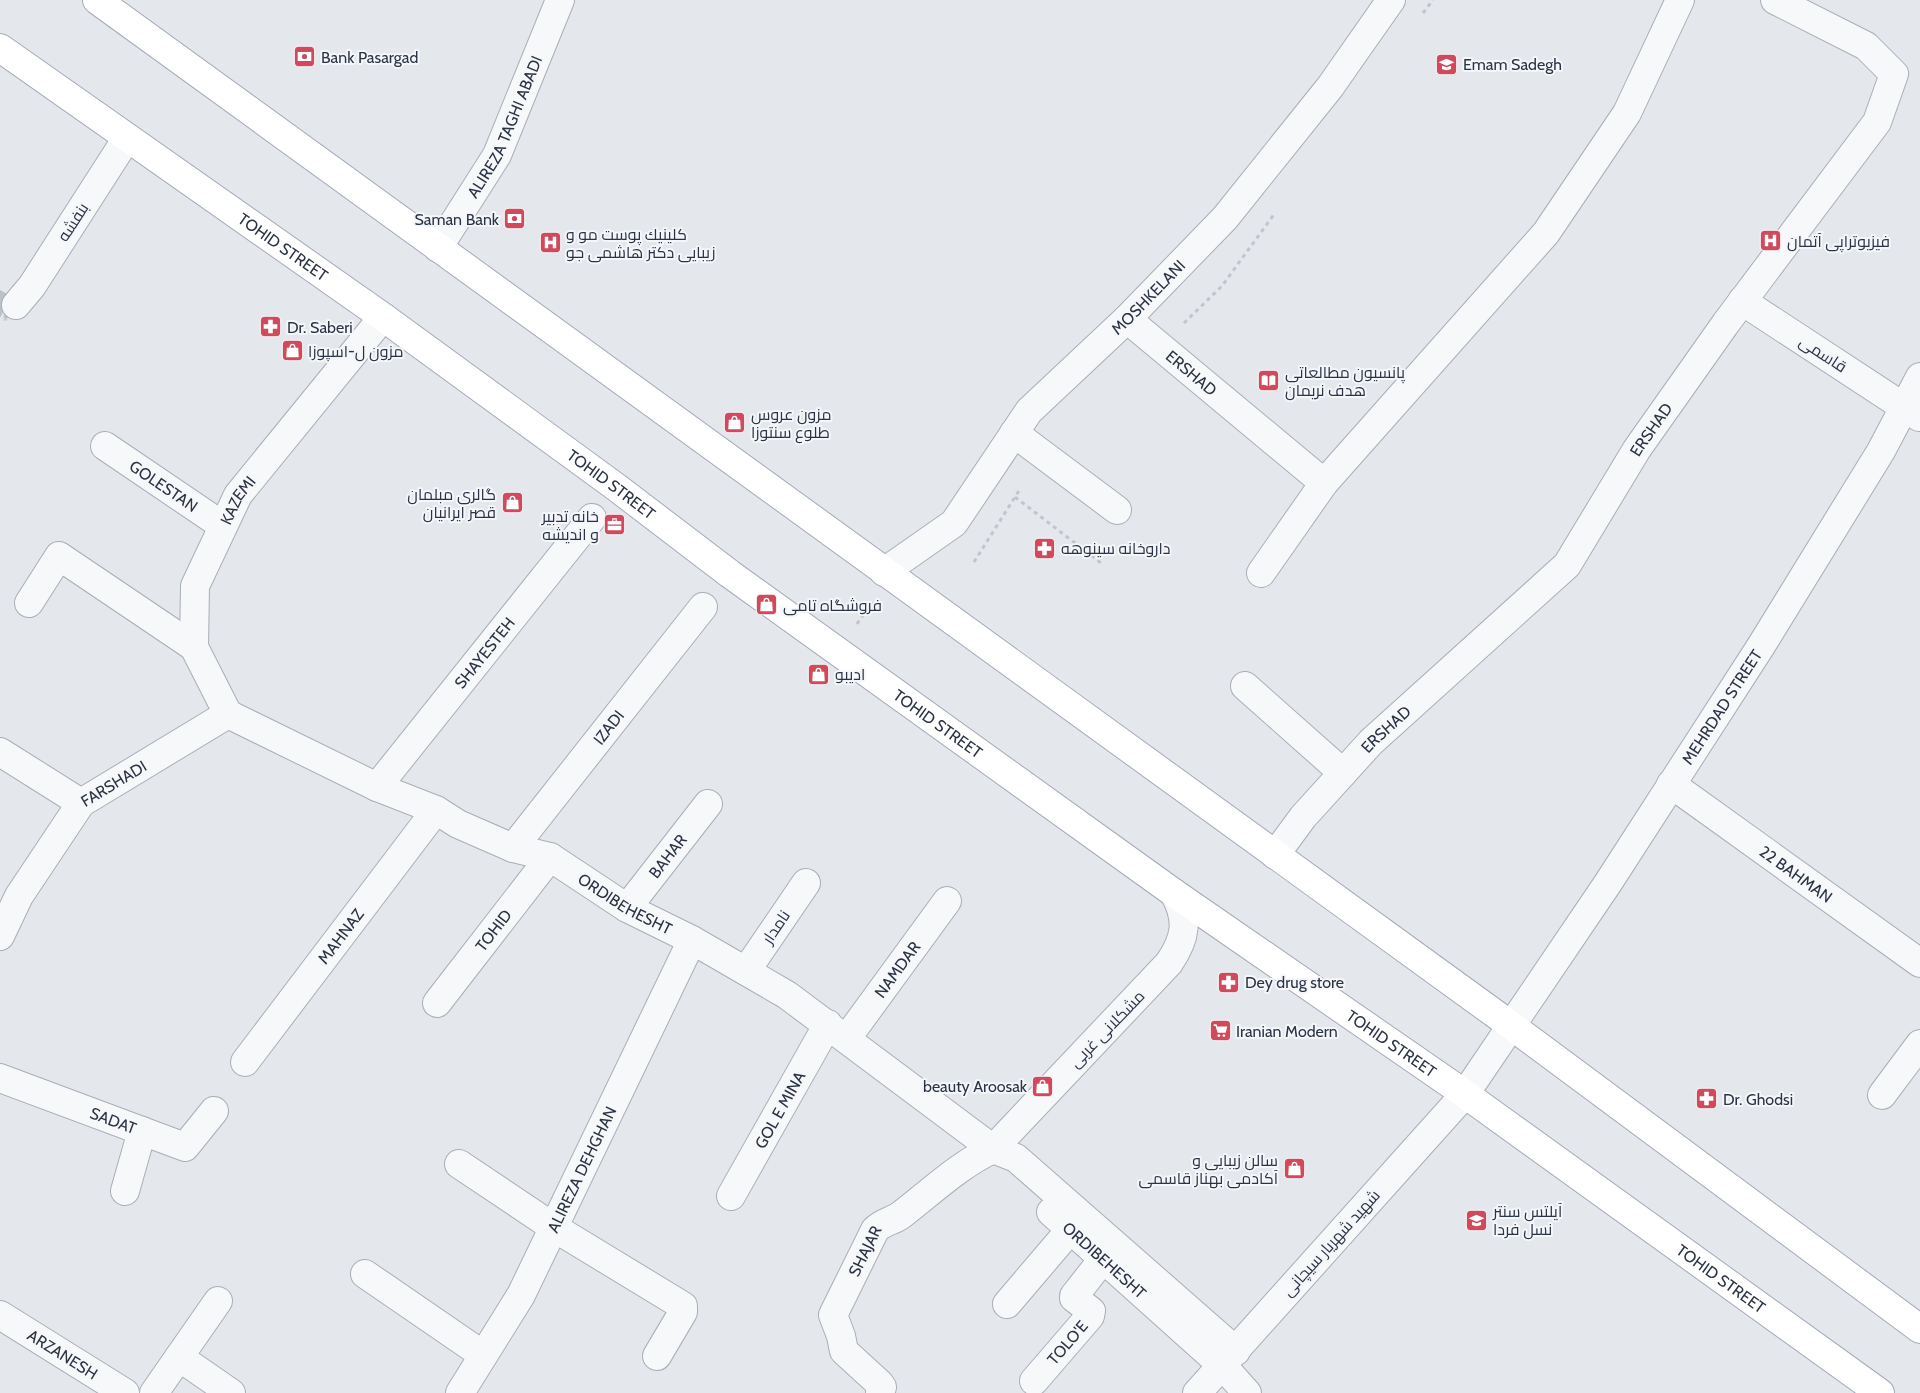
<svg xmlns="http://www.w3.org/2000/svg" width="1920" height="1393" viewBox="0 0 1920 1393" font-family="Cabin,Cairo,sans-serif">
  <style>
    .building { fill: #bbc0ca; filter: url(#shadow) }
    .lines { fill: none; stroke-linecap: round; stroke-linejoin: round }
    .minor-casing { stroke: #a9aeb7; stroke-width: 30 }
    .major-casing { stroke: #a3abb8; stroke-width: 30 }
    .path { stroke: #c2c5cb; stroke-width: 3; stroke-dasharray: 4 4; stroke-linecap: butt }
    .minor { stroke: #f7f8fa; stroke-width: 28 }
    .major { stroke: #fff; stroke-width: 28 }
    .labels { text-anchor: middle; dominant-baseline: central; stroke-width: 4; stroke-linejoin: round; paint-order: stroke }
    .poi-label { font-size: 16px; fill: #2b3445; stroke: #f4f6f9; text-anchor: start }
    .street-label { font-size: 16px; fill: #2b3445; stroke: #f4f6f9 }
  </style>
  <defs>
    <filter id="shadow"><feDropShadow dx="4.5" dy="4.5" stdDeviation="1" flood-color="#0004"/></filter>
  </defs>
  <rect width="100%" height="100%" fill="#e4e7ec"/>
  <path class="building" d="M0,290L11,296L0,318Z"/>
  <g class="lines">
    <defs>
      <g id="minor">
        <path id="s1" d="M438,248L497,155L560,0"/>
        <path d="M1742,301L1919,417"/>
        <path d="M16,305L32,286L127,138"/>
        <path id="s2" d="M1127,319L1324,483"/>
        <path d="M1014,433L1117,510"/>
        <path id="s3" d="M105,446L223,526"/>
        <path id="s4" d="M884,572L954,523L1029,411L1127,319L1225,218L1330,87L1391,0"/>
        <path d="M1261,573L1324,483L1546,233L1627,113L1680,0"/>
        <path d="M29,603L59,556L194,647"/>
        <path d="M1245,686L1343,773"/>
        <path id="s5" d="M228,714L377,787L436,810L458,824L513,848L550,857L627,908L692,940L787,995L993,1149L1016,1158L1236,1351"/>
        <path id="s6" d="M228,714L194,647L195,586L238,495L383,317"/>
        <path d="M0,752L81,803"/>
        <path id="s7" d="M1671,784L1920,963"/>
        <path id="s8" d="M377,787L592,518"/>
        <path id="s9" d="M513,848L703,607"/>
        <path id="s10" d="M1275,855L1303,817L1371,742L1567,565L1637,449L1726,323L1877,122L1894,74L1866,46L1775,0"/>
        <path id="s11" d="M627,908L708,804"/>
        <path id="s12" d="M0,936L19,896L81,803L228,714"/>
        <path d="M746,971L806,883"/>
        <path id="s13" d="M437,1003L550,857"/>
        <path id="s14" d="M847,1038L947,901"/>
        <path id="s15" d="M245,1062L436,810"/>
        <path id="s16" d="M0,1078L185,1147L214,1111"/>
        <path d="M1882,1095L1920,1044"/>
        <path d="M459,1164L553,1227L683,1306V1312L657,1356"/>
        <path d="M125,1191L142,1131"/>
        <path id="s17" d="M731,1196L828,1024"/>
        <path id="s18" d="M1051,1212L1223,1366L1247,1393"/>
        <path d="M365,1274L483,1355"/>
        <path d="M1007,1304L1070,1230"/>
        <path id="s19" d="M0,1315L125,1393"/>
        <path d="M179,1357L231,1393"/>
        <path id="s20" d="M1034,1381L1090,1316L1091,1311L1074,1298V1296L1103,1259"/>
        <path d="M154,1393L218,1301"/>
        <path id="s21" d="M460,1393L521,1295L692,940"/>
        <path id="s22" d="M880,1393L882,1387L879,1383L844,1351L841,1336L833,1315L875,1230C882,1222 893,1221 901,1215C931,1192 959,1165 993,1149L1169,963C1186,938 1189,920 1174,893"/>
        <path id="s23" d="M1197,1393L1465,1094L1608,883L1761,646L1881,451L1920,377"/>
      </g>
      <g id="major">
        <path d="M97,0L1505,1021L1920,1329"/>
        <path id="s24" d="M0,48L383,317L616,487L730,574L1174,893L1465,1094L1880,1393"/>
      </g>
    </defs>
    <use href="#minor" class="minor-casing"/>
    <use href="#major" class="major-casing"/>
    <path class="path" d="M1423,13L1433,0
      M1184,323L1222,286L1275,213
      M1015,497L1101,563
      M974,562L1020,489
      M857,624L872,602"/>
    <use href="#minor" class="minor"/>
    <use href="#major" class="major"/>
  </g>
  <defs>
    <symbol id="bank-square" viewBox="-11 -11 22 22"><rect x="-9" y="-9" width="18" height="18" rx="4" fill="#d1495b" stroke="#f4f6f9"/><path d="M-6-4H6V4H-6ZM0-2.3a2.3 2.3 0 1 0 0 4.6a2.3 2.3 0 1 0 0-4.6Z" fill="#fff"/></symbol>
    <symbol id="school-square" viewBox="-11 -11 22 22"><rect x="-9" y="-9" width="18" height="18" rx="4" fill="#d1495b" stroke="#f4f6f9"/><path d="M0-5L7-2L0 1L-7-2ZM-4 1L0 2.5L4 1V4Q0 6-4 4Z" fill="#fff"/></symbol>
    <symbol id="hospital-square" viewBox="-11 -11 22 22"><rect x="-9" y="-9" width="18" height="18" rx="4" fill="#d1495b" stroke="#f4f6f9"/><path d="M-5-5h3v3.5h4V-5h3V5h-3V1.5h-4V5h-3Z" fill="#fff"/></symbol>
    <symbol id="pharmacy-square" viewBox="-11 -11 22 22"><rect x="-9" y="-9" width="18" height="18" rx="4" fill="#d1495b" stroke="#f4f6f9"/><path d="M-2-6h4v4h4v4h-4v4h-4v-4h-4v-4h4Z" fill="#fff"/></symbol>
    <symbol id="shop-square" viewBox="-11 -11 22 22"><rect x="-9" y="-9" width="18" height="18" rx="4" fill="#d1495b" stroke="#f4f6f9"/><path d="M-5-2.5h2.3a2.7 3.5 0 0 1 5.4 0H5L5.5 6h-11ZM-1.5-2.5h3a1.5 2.3 0 0 0-3 0Z" fill="#fff"/></symbol>
    <symbol id="library-square" viewBox="-11 -11 22 22"><rect x="-9" y="-9" width="18" height="18" rx="4" fill="#d1495b" stroke="#f4f6f9"/><path d="M-6-4Q-3-5.5-.7-3.5V5Q-3 3-6 4ZM6-4Q3-5.5 .7-3.5V5Q3 3 6 4Z" fill="#fff"/></symbol>
    <symbol id="office-square" viewBox="-11 -11 22 22"><rect x="-9" y="-9" width="18" height="18" rx="4" fill="#d1495b" stroke="#f4f6f9"/><path d="M-6-3h4V-5.5h4V-3h4V5H-6ZM-1-4.5V-3h2v-1.5ZM-6 0V1H6V0Z" fill="#fff"/></symbol>
    <symbol id="supermarket-square" viewBox="-11 -11 22 22"><rect x="-9" y="-9" width="18" height="18" rx="4" fill="#d1495b" stroke="#f4f6f9"/><path d="M-6-5.5h2.5l.6 2H6L4.5 2H-2.5L-4.4-4H-6ZM-1.5 3.2a1.3 1.3 0 1 0 .1 0ZM3 3.2a1.3 1.3 0 1 0 .1 0Z" fill="#fff"/></symbol>
  </defs>
  <g fill-rule="evenodd">
    <use href="#bank-square" x="292" y="44" width="25" height="25"/>
    <use href="#school-square" x="1434" y="52" width="25" height="25"/>
    <use href="#bank-square" x="502" y="206" width="25" height="25"/>
    <use href="#hospital-square" x="1758" y="228" width="25" height="25"/>
    <use href="#hospital-square" x="538" y="230" width="25" height="25"/>
    <use href="#pharmacy-square" x="258" y="314" width="25" height="25"/>
    <use href="#shop-square" x="280" y="338" width="25" height="25"/>
    <use href="#library-square" x="1256" y="368" width="25" height="25"/>
    <use href="#shop-square" x="722" y="410" width="25" height="25"/>
    <use href="#shop-square" x="500" y="490" width="25" height="25"/>
    <use href="#office-square" x="602" y="512" width="25" height="25"/>
    <use href="#pharmacy-square" x="1032" y="536" width="25" height="25"/>
    <use href="#shop-square" x="754" y="592" width="25" height="25"/>
    <use href="#shop-square" x="806" y="662" width="25" height="25"/>
    <use href="#pharmacy-square" x="1216" y="970" width="25" height="25"/>
    <use href="#supermarket-square" x="1208" y="1018" width="25" height="25"/>
    <use href="#shop-square" x="1030" y="1074" width="25" height="25"/>
    <use href="#pharmacy-square" x="1694" y="1086" width="25" height="25"/>
    <use href="#shop-square" x="1282" y="1156" width="25" height="25"/>
    <use href="#school-square" x="1464" y="1208" width="25" height="25"/>
  </g>
  <g class="labels">
    <g class="poi-label">
      <text x="321" y="57">Bank Pasargad</text>
      <text x="1463" y="64">Emam Sadegh</text>
      <text x="499" y="219" text-anchor="end">Saman Bank</text>
      <text x="566" y="234">كلينيك پوست مو و<tspan x="566" dy="18">زيبايى دکتر هاشمی جو</tspan></text>
      <text x="1787" y="241">فیزیوتراپی آتمان</text>
      <text x="287" y="327">Dr. Saberi</text>
      <text x="308" y="351">مزون ل-اسپوزا</text>
      <text x="1285" y="372">پانسیون مطالعاتی<tspan x="1285" dy="18">هدف نریمان</tspan></text>
      <text x="751" y="414">مزون عروس<tspan x="751" dy="18">طلوع سنتوزا</tspan></text>
      <text x="496" y="494" text-anchor="end">گالری مبلمان<tspan x="496" dy="18">قصر ایرانیان</tspan></text>
      <text x="599" y="516" text-anchor="end">خانه تدبیر<tspan x="599" dy="18">و اندیشه</tspan></text>
      <text x="1061" y="548">داروخانه سینوهه</text>
      <text x="783" y="605">فروشگاه تامی</text>
      <text x="835" y="674">ادیبو</text>
      <text x="1245" y="982">Dey drug store</text>
      <text x="1236" y="1031">Iranian Modern</text>
      <text x="1027" y="1086" text-anchor="end">beauty Aroosak</text>
      <text x="1723" y="1099">Dr. Ghodsi</text>
      <text x="1278" y="1160" text-anchor="end">سالن زیبایی و<tspan x="1278" dy="18">آکادمی بهناز قاسمی</tspan></text>
      <text x="1493" y="1211">آیلتس سنتر<tspan x="1493" dy="18">نسل فردا</tspan></text>
    </g>
    <g class="street-label">
      <text stroke="none"><textPath href="#s1" startOffset="139">ALIREZA TAGHI ABADI</textPath></text>
      <text transform="translate(73 222) rotate(-57)">بنفشه</text>
      <text stroke="none"><textPath href="#s24" startOffset="346">TOHID STREET</textPath></text>
      <text stroke="none"><textPath href="#s4" startOffset="385">MOSHKELANI</textPath></text>
      <text transform="translate(1823 354) rotate(33)">قاسمی</text>
      <text stroke="none"><textPath href="#s2" startOffset="84">ERSHAD</textPath></text>
      <text stroke="none"><textPath href="#s10" startOffset="572">ERSHAD</textPath></text>
      <text stroke="none"><textPath href="#s24" startOffset="751">TOHID STREET</textPath></text>
      <text stroke="none"><textPath href="#s3" startOffset="71">GOLESTAN</textPath></text>
      <text stroke="none"><textPath href="#s6" startOffset="232">KAZEMI</textPath></text>
      <text stroke="none"><textPath href="#s8" startOffset="172">SHAYESTEH</textPath></text>
      <text stroke="none"><textPath href="#s23" startOffset="866">MEHRDAD STREET</textPath></text>
      <text stroke="none"><textPath href="#s24" startOffset="1156">TOHID STREET</textPath></text>
      <text stroke="none"><textPath href="#s9" startOffset="154">IZADI</textPath></text>
      <text stroke="none"><textPath href="#s10" startOffset="168">ERSHAD</textPath></text>
      <text stroke="none"><textPath href="#s12" startOffset="194">FARSHADI</textPath></text>
      <text stroke="none"><textPath href="#s11" startOffset="66">BAHAR</textPath></text>
      <text stroke="none"><textPath href="#s7" startOffset="154">22 BAHMAN</textPath></text>
      <text stroke="none"><textPath href="#s5" startOffset="442">ORDIBEHESHT</textPath></text>
      <text transform="translate(776 927) rotate(-56)">نامدار</text>
      <text stroke="none"><textPath href="#s13" startOffset="92">TOHID</textPath></text>
      <text stroke="none"><textPath href="#s15" startOffset="158">MAHNAZ</textPath></text>
      <text stroke="none"><textPath href="#s14" startOffset="85">NAMDAR</textPath></text>
      <text transform="translate(1107 1029) rotate(-46)">مشکلانی غربی</text>
      <text stroke="none"><textPath href="#s24" startOffset="1711">TOHID STREET</textPath></text>
      <text stroke="none"><textPath href="#s17" startOffset="99">GOL E MINA</textPath></text>
      <text stroke="none"><textPath href="#s16" startOffset="121">SADAT</textPath></text>
      <text stroke="none"><textPath href="#s21" startOffset="255">ALIREZA DEHGHAN</textPath></text>
      <text transform="translate(1331 1243) rotate(-48)">شهید شهریار سیچانی</text>
      <text stroke="none"><textPath href="#s22" startOffset="168">SHAJAR</textPath></text>
      <text stroke="none"><textPath href="#s18" startOffset="72">ORDIBEHESHT</textPath></text>
      <text stroke="none"><textPath href="#s24" startOffset="2116">TOHID STREET</textPath></text>
      <text stroke="none"><textPath href="#s20" startOffset="51">TOLO'E</textPath></text>
      <text stroke="none"><textPath href="#s19" startOffset="74">ARZANESH</textPath></text>
    </g>
  </g>
</svg>
